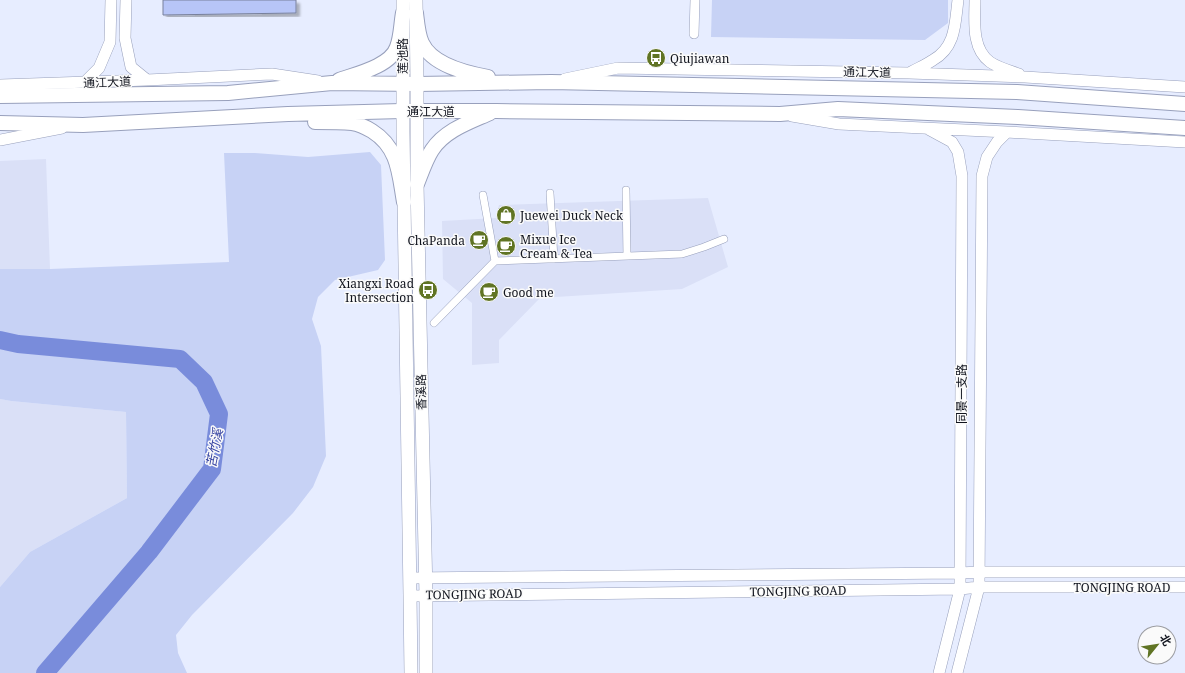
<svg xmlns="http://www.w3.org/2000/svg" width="1185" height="673" viewBox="0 0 1185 673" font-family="'Noto Serif','Noto Sans SC',serif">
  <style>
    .built { fill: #dae0f7 }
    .green { fill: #c7d2f5 }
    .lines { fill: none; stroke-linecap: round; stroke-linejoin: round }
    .river { stroke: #798cdb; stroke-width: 18 }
    .building { fill: #b7c5f7; stroke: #78809b; filter: url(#shadow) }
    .pedestrian-casing { stroke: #98a0bc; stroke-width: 8 }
    .minor-casing { stroke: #98a0bc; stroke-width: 10 }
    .tertiary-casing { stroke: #98a0bc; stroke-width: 12 }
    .secondary-casing { stroke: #98a0bc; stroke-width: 14 }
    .primary-casing { stroke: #98a0bc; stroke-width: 16 }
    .pedestrian { stroke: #fff; stroke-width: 7 }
    .minor { stroke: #fff; stroke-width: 9 }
    .tertiary { stroke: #fff; stroke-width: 11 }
    .secondary { stroke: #fff; stroke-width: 13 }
    .primary { stroke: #fff; stroke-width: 14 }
    .labels { text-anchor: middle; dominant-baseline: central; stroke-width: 3; stroke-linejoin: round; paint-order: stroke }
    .street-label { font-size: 12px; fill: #11141e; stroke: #fafafa }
    .poi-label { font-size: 12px; fill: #11141e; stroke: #fafafa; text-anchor: start }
    .water-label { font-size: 13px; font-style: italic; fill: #3946a3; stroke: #fafafa }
  </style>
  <defs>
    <filter id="shadow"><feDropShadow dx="3.5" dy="3.5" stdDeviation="1" flood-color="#0004"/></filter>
  </defs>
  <rect width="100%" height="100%" fill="#e7edff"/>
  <path class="built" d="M46,159L50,269H0V161Z
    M708,198L728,267L682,289L540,298L499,340V363L472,365V303L443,279L442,221L496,218L499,205Z
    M0,399L11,401L126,412L127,498L30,552L0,587Z"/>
  <path class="green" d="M712,0H948V23L925,40L711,37Z
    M370,152L381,165L385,260L378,270L335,280L318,297L312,319L321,346L326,456L313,487L293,513L192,615L176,635L178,653L187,673H0V587L30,552L127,498L126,412L11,401L0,399V269H50L229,262L224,153H255L308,157Z"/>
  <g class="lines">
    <path class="river" d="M0,340L18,344L180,359L204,382L219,414L212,469L149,552L45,673"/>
  </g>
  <path class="building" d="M163,0H296V13L163,15Z"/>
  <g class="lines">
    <defs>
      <path id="pedestrian" d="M626,190L627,256
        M550,193L554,259
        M483,195L495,261
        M434,323L495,261L682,254L704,247L724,239"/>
      <path id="minor" d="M694,34L695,0"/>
      <path id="tertiary" d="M126,0L125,38L131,67L147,80
        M975,0C975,20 971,48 990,62C997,67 1010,71 1019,74
        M911,72C918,68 926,65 933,60C956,47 955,23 958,0
        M565,79L618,68L909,73L1025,77L1185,87
        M85,82L99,68L110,42L111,0
        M0,85L147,80L272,74L318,81
        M792,116L839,124L1007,132L1185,142
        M928,129L952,142L958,152L962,176L960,589L939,673
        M0,140L62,128
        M410,578L960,573L979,572H1185
        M410,596L960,589L979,587H1185
        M957,673L979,587L982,176L987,157L997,142L1007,132"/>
      <path id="secondary" d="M403,0V132L410,596L411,673
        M416,0L417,84V184L426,595V673"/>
      <path id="primary" d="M416,13C417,21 418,35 422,43C432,65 466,73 488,77
        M339,80C356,74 391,66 397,47C401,37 401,24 403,13
        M0,96L228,93L332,83L417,84L551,82L1017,92L1185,104
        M315,122C327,122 340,122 352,123C359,124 367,128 372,131C399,148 399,174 404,202
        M0,123L83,125L288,114L402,111H496L780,114L838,109L1018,117L1185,128
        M417,184C421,174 426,159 432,150C445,130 470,122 490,113"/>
    </defs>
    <use href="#pedestrian" class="pedestrian-casing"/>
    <use href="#minor" class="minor-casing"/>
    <use href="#tertiary" class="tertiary-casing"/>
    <use href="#secondary" class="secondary-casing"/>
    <use href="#primary" class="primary-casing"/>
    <use href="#pedestrian" class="pedestrian"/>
    <use href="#minor" class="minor"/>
    <use href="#tertiary" class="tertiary"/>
    <use href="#secondary" class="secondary"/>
    <use href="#primary" class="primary"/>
  </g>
  <defs>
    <symbol id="bus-disc" viewBox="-11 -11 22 22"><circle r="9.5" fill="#607424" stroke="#fafafa"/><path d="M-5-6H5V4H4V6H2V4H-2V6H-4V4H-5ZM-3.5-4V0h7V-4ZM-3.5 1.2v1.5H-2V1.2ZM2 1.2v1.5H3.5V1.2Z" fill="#fff"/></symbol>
    <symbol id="shop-disc" viewBox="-11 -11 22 22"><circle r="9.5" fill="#607424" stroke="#fafafa"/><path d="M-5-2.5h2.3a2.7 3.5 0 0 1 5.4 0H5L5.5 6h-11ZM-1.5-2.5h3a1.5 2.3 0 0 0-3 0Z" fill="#fff"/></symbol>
    <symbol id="cafe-disc" viewBox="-11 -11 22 22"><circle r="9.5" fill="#607424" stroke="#fafafa"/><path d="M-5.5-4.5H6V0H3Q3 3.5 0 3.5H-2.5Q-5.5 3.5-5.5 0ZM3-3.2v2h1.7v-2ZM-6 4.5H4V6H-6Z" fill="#fff"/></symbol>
  </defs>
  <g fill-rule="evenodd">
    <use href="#bus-disc" x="645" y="47" width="22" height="22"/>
    <use href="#shop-disc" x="495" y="204" width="22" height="22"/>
    <use href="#cafe-disc" x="468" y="229" width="22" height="22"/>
    <use href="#cafe-disc" x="495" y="235" width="22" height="22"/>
    <use href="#bus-disc" x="417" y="279" width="22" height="22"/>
    <use href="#cafe-disc" x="478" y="281" width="22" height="22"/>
  </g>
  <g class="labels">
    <g class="street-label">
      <text transform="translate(402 56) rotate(-90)">莲池路</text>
      <text transform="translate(867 72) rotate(1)">通江大道</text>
      <text transform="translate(107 82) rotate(-2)">通江大道</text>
      <text x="431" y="111">通江大道</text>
      <text transform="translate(421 392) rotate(-91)">香溪路</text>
      <text transform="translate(961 394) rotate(-90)">同景一支路</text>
      <text x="1122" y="587">TONGJING ROAD</text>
      <text transform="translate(798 591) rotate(-1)">TONGJING ROAD</text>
      <text transform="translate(474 594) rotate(-1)">TONGJING ROAD</text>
    </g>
    <g class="poi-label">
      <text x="670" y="58">Qiujiawan</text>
      <text x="520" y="215">Juewei Duck Neck</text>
      <text x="520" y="239">Mixue Ice<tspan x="520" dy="14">Cream &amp; Tea</tspan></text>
      <text x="465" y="240" text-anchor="end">ChaPanda</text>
      <text x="414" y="283" text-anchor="end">Xiangxi Road<tspan x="414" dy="14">Intersection</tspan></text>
      <text x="503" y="292">Good me</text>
    </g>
    <g class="water-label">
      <text transform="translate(214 448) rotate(-79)">苦竹溪</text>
    </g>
  </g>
  <g transform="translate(1157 645) rotate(60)"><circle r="19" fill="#fafafa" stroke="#9d9ea2"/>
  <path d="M0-3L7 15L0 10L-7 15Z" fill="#607424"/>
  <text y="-6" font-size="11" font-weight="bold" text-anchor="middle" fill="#11141e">北</text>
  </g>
</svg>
